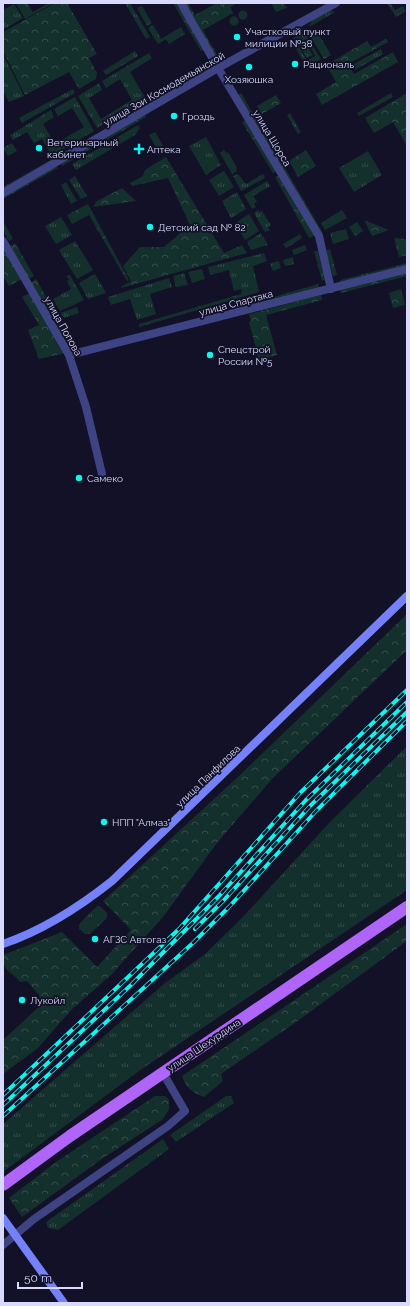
<svg xmlns="http://www.w3.org/2000/svg" width="410" height="1306" viewBox="0 0 410 1306" font-family="Raleway,sans-serif">
  <style>
    .grass { fill: url(#grass-tufts) }
    .forest { fill: url(#forest-crowns) }
    .lines { fill: none; stroke-linecap: round; stroke-linejoin: round }
    .street { stroke: #3e4483; stroke-width: 8 }
    .secondary { stroke: #7481f9; stroke-width: 8 }
    .primary { stroke: #ae65f8; stroke-width: 12 }
    .rail-casing { stroke: #0ef4ee; stroke-width: 4 }
    .rail { stroke: #121127; stroke-width: 2.5; stroke-dasharray: 8; stroke-linecap: butt }
    .poi-dot { fill: #0ef4ee; stroke: #121127; stroke-width: 1.5 }
    .labels { text-anchor: middle; dominant-baseline: central; stroke-width: 3.5; stroke-linejoin: round; paint-order: stroke }
    .poi-label { font-size: 10px; fill: #d8d9fd; stroke: #121127; text-anchor: start }
    .street-label { font-size: 10px; fill: #d8d9fd; stroke: #121127 }
  </style>
  <defs>
    <pattern id="grass-tufts" width="24" height="20" patternUnits="userSpaceOnUse"><rect width="24" height="20" fill="#14302c"/><path d="M3 7l-1-3M5 7V3M7 7l1-3M15 17l-1-3M17 17v-4M19 17l1-3" fill="none" stroke="#354d4c"/></pattern>
    <pattern id="forest-crowns" width="20" height="18" patternUnits="userSpaceOnUse"><rect width="20" height="18" fill="#14302c"/><path d="M2 6a3 3 0 1 1 6 0M12 15a3 3 0 1 1 6 0" fill="none" stroke="#354d4c"/></pattern>
  </defs>
  <rect width="100%" height="100%" fill="#121127"/>
  <path class="grass" d="M16,3H27L33,12L47,4L46,3H53L25,19Z
    M125,3H130L150,37L146,39Z
    M218,3H237L224,11Z
    M387,3H390L395,10L403,6L406,11L396,17Z
    M14,4L23,18L3,30V10Z
    M142,6L152,23L147,26L137,8Z
    M328,9L335,12L309,27L313,18Z
    M238.5 15a4.5 4.5 0 1 1 9 0a4.5 4.5 0 1 1-9 0Z
    M229.5 21a4.5 4.5 0 1 1 9 0a4.5 4.5 0 1 1-9 0Z
    M153,25L161,39L181,27L185,34L169,44L166,39L158,44L148,28Z
    M304,32L321,59L306,68L305,66L307,64L308,60L315,56L306,39L298,44L293,38Z
    M290,39L298,45L306,59L305,64Z
    M305,42L313,55L307,58L299,45Z
    M381,49L383,54L355,70L352,65Z
    M135,51L138,56L106,75L103,71Z
    M149,53L152,58L130,72L146,99L97,128L78,96L99,83L102,90L89,98L101,119L132,100L120,79L106,88L102,81Z
    M3,54L24,96L9,102L3,91Z
    M73,89L75,93L22,123L19,118Z
    M391,93L393,97L359,116L357,113Z
    M75,97L94,131L52,156L42,139L34,143L27,132L13,140L10,135L51,110L54,117L43,124L55,144L84,127L72,108L58,116L54,109Z
    M290,113L301,132L298,134L287,115Z
    M138,125L140,128L135,135L76,170L72,164Z
    M155,132L166,151L160,154L149,135Z
    M206,137L221,165L206,175L189,146Z
    M12,143L17,151L8,156L3,148Z
    M224,150L226,153L228,152L237,168L236,169L237,171L232,174L220,153Z
    M368,151L382,175L354,192L339,168Z
    M224,171L234,187L219,196L209,180Z
    M238,174L246,184L263,174L265,178L241,191L233,176Z
    M75,176L87,196L81,199L69,180Z
    M267,181L270,186L253,196L257,202L254,204L256,207L252,209L244,195Z
    M66,182L77,201L71,204L61,185Z
    M237,192L246,209L231,218L222,201Z
    M258,210L259,212L262,211L271,225L268,227L270,230L265,232L254,213Z
    M342,210L347,218L325,230L321,223Z
    M249,214L259,231L245,240L235,223Z
    M61,217L72,235L56,244L45,226Z
    M357,222L363,231L355,236L349,227Z
    M346,229L349,239L333,244L330,233Z
    M261,233L268,245L251,250L247,242Z
    M300,234L302,238L286,248L283,244Z
    M75,241L93,270L77,279L59,250Z
    M305,245L307,250L294,255L292,250Z
    M264,253L267,261L253,266L259,292L139,327V324L241,294L242,289L234,291L229,270L210,275L208,267Z
    M293,257L294,264L285,266L283,260Z
    M279,261L281,268L273,271L270,263Z
    M202,269L205,279L192,283L188,272Z
    M184,273L188,285L176,287L173,276Z
    M95,274L106,293L88,299L79,283Z
    M70,275L84,300L60,311L53,299L71,289L67,281L69,280L67,276Z
    M169,278L172,287L150,294L156,314L137,320L130,299L111,305L108,297Z
    M77,307L79,313L64,318L61,313Z
    M407,746V890L139,1071L3,1172V1124L165,983L204,955L242,918L329,823Z
    M97,906L101,907L107,913V918L90,934H85L79,929L80,923Z
    M226,1096H231L234,1103L176,1142L170,1135Z
    M163,1139L169,1149L58,1230L48,1228L46,1222Z"/>
  <path class="forest" d="M55,3H67L97,54L89,58L97,73L96,79L79,89L69,72L25,95L3,51V32Z
    M173,3H179L206,49L201,51Z
    M184,3H188L195,15L217,3L224,11L230,7L233,13L203,30L218,56L215,58Z
    M271,3H284L287,8L276,12Z
    M316,30L331,55L324,59L309,34Z
    M386,39L388,42L348,64L354,74L393,52L398,62L322,105L316,94L336,82L326,65L367,41L371,47Z
    M241,93L323,233L319,235L237,96Z
    M407,93V146L393,122L374,133L365,118Z
    M276,95L281,103L262,114L257,106Z
    M144,114L146,117L62,166L60,162Z
    M247,119L278,171L273,173L242,122Z
    M96,134L98,137L3,191V187Z
    M306,150L316,166L298,177L289,161Z
    M166,157L224,253L242,245L247,253L121,288V287L131,281L123,266L140,247H164L190,225L168,178L132,186L130,183L143,176L145,170Z
    M56,166L58,168L3,199V195Z
    M280,175L316,235L309,238L275,177Z
    M122,188L136,201L93,207L97,201Z
    M88,204L129,280L127,281L89,215L72,224L67,215Z
    M364,220L389,230L372,236Z
    M3,221L13,239L9,241L3,230Z
    M394,238L407,239V255L399,257Z
    M15,243L34,276L29,279L10,246Z
    M3,246L22,279L9,286L3,276Z
    M330,249L337,275L333,276L326,250Z
    M314,251H318L325,280L322,281Z
    M407,263V267L341,284L340,280Z
    M407,271V276L341,293L340,288Z
    M36,279L55,312L49,315L31,283Z
    M318,284L319,288L246,308V305Z
    M401,289L405,305L393,308L389,293Z
    M30,293L65,353L39,359L28,330L39,325L22,297Z
    M321,295L322,300L266,315L277,355L259,360L249,322L251,321L249,314Z
    M57,315L62,323L69,347L67,349L50,319Z
    M407,614V650L272,779L217,843L163,917L111,975L71,1010L38,1048L3,1074V1040L42,1004L39,995L27,981L20,982C12,970 3,974 3,955L62,932L97,967L131,930L103,901L240,775Z
    M407,924V941L292,1025L221,1074L223,1081L204,1097C193,1093 185,1087 182,1076Z
    M155,1096H165L169,1100V1110L162,1120L103,1158L22,1217L9,1198L56,1162Z"/>
  <g class="lines">
    <path class="street" d="M181,3L218,68L319,236L331,289
      M3,193L218,68L336,3
      M3,241L69,355L86,407L102,474
      M69,355L407,269
      M3,1245L34,1219L168,1126L185,1111L163,1073"/>
    <path class="secondary" d="M3,944C44,930 78,908 112,881L407,596
      M3,1218L64,1303"/>
    <path class="primary" d="M3,1185L70,1136L407,907"/>
    <defs>
      <path id="rail" d="M195,929L223,901L311,805L407,712
        M3,1095L179,929L300,793L407,690
        M3,1105L131,985L218,897L306,800L407,702
        M3,1116L194,942L229,907L316,811L407,721"/>
    </defs>
    <use href="#rail" class="rail-casing"/>
    <use href="#rail" class="rail"/>
  </g>
  <g class="poi-dot">
    <circle cx="237" cy="37" r="4"/>
    <circle cx="295" cy="64" r="4"/>
    <circle cx="249" cy="67" r="4"/>
    <circle cx="174" cy="116" r="4"/>
    <circle cx="39" cy="148" r="4"/>
    <path d="M137 143h4v4h4v4h-4v4h-4v-4h-4v-4h4z"/>
    <circle cx="150" cy="227" r="4"/>
    <circle cx="210" cy="355" r="4"/>
    <circle cx="79" cy="478" r="4"/>
    <circle cx="104" cy="822" r="4"/>
    <circle cx="95" cy="939" r="4"/>
    <circle cx="22" cy="1000" r="4"/>
  </g>
  <g class="labels">
    <g class="poi-label">
      <text x="245" y="31">Участковый пункт<tspan x="245" dy="12">милиции №38</tspan></text>
      <text x="303" y="64">Рациональ</text>
      <text x="249" y="79" text-anchor="middle">Хозяюшка</text>
      <text x="182" y="116">Гроздь</text>
      <text x="47" y="142">Ветеринарный<tspan x="47" dy="12">кабинет</tspan></text>
      <text x="147" y="149">Аптека</text>
      <text x="158" y="227">Детский сад № 82</text>
      <text x="218" y="349">Спецстрой<tspan x="218" dy="12">России №5</tspan></text>
      <text x="87" y="478">Самеко</text>
      <text x="112" y="822">НПП "Алмаз"</text>
      <text x="103" y="939">АГЗС Автогаз</text>
      <text x="30" y="1000">Лукойл</text>
    </g>
    <g class="street-label">
      <text transform="translate(164 89) rotate(-30)">улица Зои Космодемьянской</text>
      <text transform="translate(272 138) rotate(59)">улица Щорса</text>
      <text transform="translate(236 303) rotate(-15)">улица Спартака</text>
      <text transform="translate(63 326) rotate(61)">улица Попова</text>
      <text transform="translate(208 776) rotate(-44)">улица Панфилова</text>
      <text transform="translate(204 1045) rotate(-34)">улица Шехурдина</text>
    </g>
  </g>
  <rect width="410" height="1306" fill="none" stroke="#d8d9fd" stroke-width="8"/>
  <path d="M18 1282v6h64v-6" fill="none" stroke="#d8d9fd" stroke-width="2"/>
  <text x="24" y="1282" font-size="12" fill="#d8d9fd" stroke="#121127" stroke-width="3" paint-order="stroke">50 m</text>
</svg>
